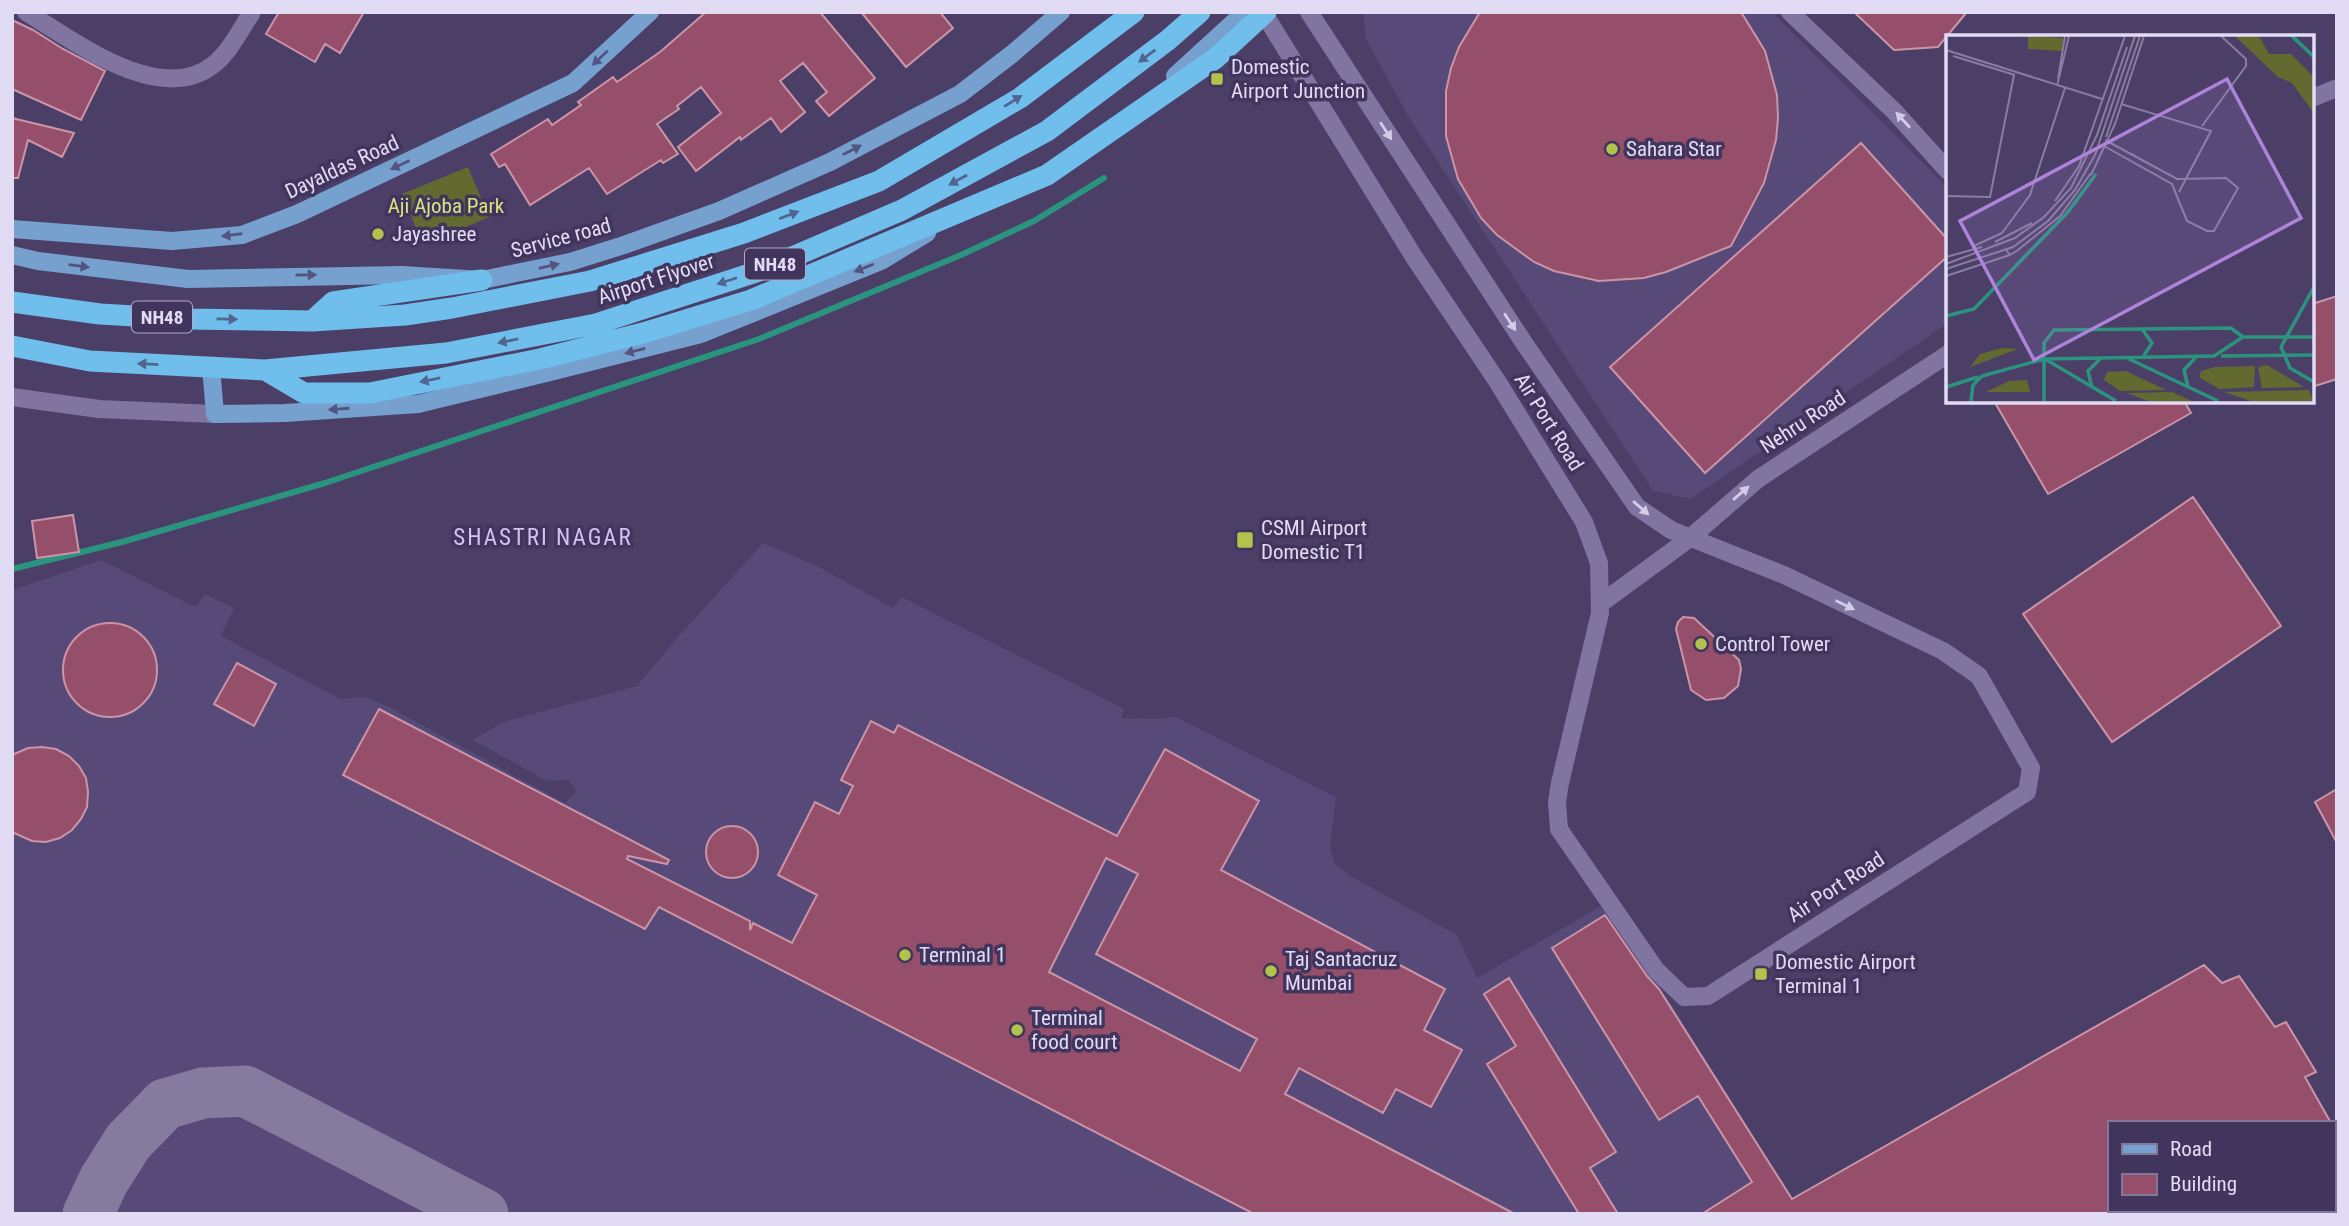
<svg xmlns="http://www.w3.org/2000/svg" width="2349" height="1226" viewBox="0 0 2349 1226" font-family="'Roboto Condensed',sans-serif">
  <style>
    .built { fill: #574978 }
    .green { fill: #626a2f }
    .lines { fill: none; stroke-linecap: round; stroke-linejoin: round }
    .stream { stroke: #2b947f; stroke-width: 6 }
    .taxiway { stroke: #847b9e; stroke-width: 51 }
    .building { fill: #964f6b; stroke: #cb95a8; stroke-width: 2; fill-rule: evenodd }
    .minor { stroke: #8074a1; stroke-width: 18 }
    .major { stroke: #76a0ce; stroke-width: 18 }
    .highway { stroke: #6fbeec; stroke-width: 21 }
    .oneway { fill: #51658f }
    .oneway2 { fill: #51557f }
    .oneway3 { fill: #d2cce8 }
    .poi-dot { fill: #b2c34c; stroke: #41355d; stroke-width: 2.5 }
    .labels { text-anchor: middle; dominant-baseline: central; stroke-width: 7; stroke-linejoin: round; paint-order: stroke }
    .shield { fill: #41355d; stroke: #b1a9c7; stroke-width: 2 }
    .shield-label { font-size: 19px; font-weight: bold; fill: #e1dbf4 }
    .poi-label { font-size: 21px; fill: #e1dbf4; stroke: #41355d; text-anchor: start }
    .street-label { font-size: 21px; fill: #e1dbf4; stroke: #41355d }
    .park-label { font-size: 21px; fill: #d5e57d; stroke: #41355d }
    .neighbourhood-label { font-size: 23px; letter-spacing: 2px; fill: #d0c4f5; stroke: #41355d }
    .inset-river { fill: none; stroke: #2b947f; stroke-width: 3.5 }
    .inset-road { fill: none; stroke: #877da0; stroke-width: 2 }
    .view { fill: #ae84da; fill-opacity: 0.15; stroke: #ae84da; stroke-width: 3.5 }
    .inset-edge { fill: none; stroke: #e1dbf4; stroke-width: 3.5 }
  </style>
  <rect width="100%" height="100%" fill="#4b3f68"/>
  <path class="built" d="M1363,12H1772L1948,188V323L1691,499L1653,491L1408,116L1366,39Z
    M763,543L817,566L893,608L902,597L1124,709L1121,718L1156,719L1176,717L1336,797L1330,849L1335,864L1354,878L1457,935L1477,978L1608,902L1792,1199L2204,965L2222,983L2239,976L2275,1027L2286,1022L2316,1072L2305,1078L2331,1123H2109V1210H2333V1126L2337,1132V1214H12V590L101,560L196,607L205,594L234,608L221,636L340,699L365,697L389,707L565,803L577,791L569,780L547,781L473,740L503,722L637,686L677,638Z"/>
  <path class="green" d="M468,167L489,217L423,245L402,194Z"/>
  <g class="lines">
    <path class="stream" d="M12,569L122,542L325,483L759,339L961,255L1034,221L1104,178"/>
    <path class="taxiway" d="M88,1214L104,1180L128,1142L165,1104L203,1093L245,1091L483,1214"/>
  </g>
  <path class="building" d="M279,12H364L340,53L325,44L315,62L266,34Z
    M706,12H820L875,78L829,116L816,101L827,92L803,63L780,81L805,112L781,132L771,118L741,140L740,137L696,171L678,147L721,113L701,87L677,106L679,109L657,124L678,154L663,163L661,160L607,194L589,168L530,205L505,164L499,167L491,154L548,119L552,125L581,105L578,102L613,77L617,82L660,52Z
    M861,12H940L953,28L906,67Z
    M1480,12H1741L1765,51L1777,95L1778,118L1776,140L1764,183L1731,246L1666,272L1644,278L1599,281L1554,271L1534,262L1497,235L1481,218L1458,179L1446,136V91L1451,68L1459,47Z
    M1854,12H1967L1938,47L1894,50Z
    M12,20L33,30L63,49L105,71L81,120L12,89Z
    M12,118L74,133L62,157L28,140L18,178H12Z
    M1861,143L1948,240V256L1705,473L1610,367Z
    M2337,296V379L2312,387V304Z
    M1994,401H2184L2191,413L2048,494Z
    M2193,497L2281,626L2112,742L2023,614Z
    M73,515L79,552L37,558L32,521Z
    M1683,617L1694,618L1739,660L1741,669L1738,686L1724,698L1706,700L1691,690L1676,629L1678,622Z
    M63 670a47 47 0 1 1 94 0a47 47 0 1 1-94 0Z
    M237,663L276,684L254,726L214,704Z
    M379,709L669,860L667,864L628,856L627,859L750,921V930L753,923L792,943L817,895L778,875L815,802L839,814L853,786L841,780L871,721L894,733L898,725L1117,836L1165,749L1259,801L1221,870L1445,989L1424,1030L1462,1050L1431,1107L1396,1089L1383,1113L1299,1068L1285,1094L1515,1214H1254L659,907L645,929L343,775ZM1106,858L1138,874L1096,954L1257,1039L1240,1071L1049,972Z
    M42,747L56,749L69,756L79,766L86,778L88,792L87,807L81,819L72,830L60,838L46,842L32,841L12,832V755L28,748Z
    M2337,789V843L2315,802Z
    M706 852a26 26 0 1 1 52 0a26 26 0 1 1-52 0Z
    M1605,915L1647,976L1659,989L1792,1199L2204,965L2222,983L2239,976L2275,1027L2286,1022L2316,1072L2305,1077L2331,1123H2109V1214H1702L1752,1182L1698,1096L1659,1120L1552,948Z
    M1509,978L1616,1152L1590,1168L1618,1214H1579L1487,1064L1516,1046L1484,994Z"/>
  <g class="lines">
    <path class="minor" d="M26,12C73,40 159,107 213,65C229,53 241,29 252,12
      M1263,12L1414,257L1497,381L1584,522L1599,563L1600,613L1560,783L1557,802L1559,829L1656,970L1684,997L1708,996L2027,792L2031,768L1979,676L1943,651L1784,575L1671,530L1637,507L1522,340L1309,12
      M1790,12L1894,111L1948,171
      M2312,98L2337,88
      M12,397L99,409L215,414
      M1600,604L1690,538L1758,479L1948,354"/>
    <path class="major" d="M1175,76L1245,12
      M12,229L172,241L242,235L297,214L573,83L650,12
      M12,255L38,261L188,279L402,275L482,280L570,262L624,245L719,211L830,162L960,94L1012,54L1061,12
      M211,367L215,414L285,413L418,404L550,372L701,334L881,261L927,233"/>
    <path class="highway" d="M12,302L100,314L187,319L312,321L405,315L452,308L590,281L744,233L879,181L1020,98L1134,12
      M312,321L333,302L482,280
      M12,346L90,361L265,370L446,353L596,324L762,270L902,210L1047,131L1168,40L1200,12
      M265,370L304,393H370L540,359L643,333L751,300L1047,175L1216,58L1266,12"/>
  </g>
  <defs><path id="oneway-solid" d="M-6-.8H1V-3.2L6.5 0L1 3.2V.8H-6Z" transform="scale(1.75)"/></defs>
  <g class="oneway">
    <use href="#oneway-solid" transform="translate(1147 56) rotate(143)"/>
    <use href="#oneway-solid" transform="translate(1013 101) rotate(-32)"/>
    <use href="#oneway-solid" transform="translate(958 180) rotate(151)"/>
    <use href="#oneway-solid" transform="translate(789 215) rotate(-21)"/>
    <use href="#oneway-solid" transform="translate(727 281) rotate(162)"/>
    <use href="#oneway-solid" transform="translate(227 319) rotate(1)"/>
    <use href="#oneway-solid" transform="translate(508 341) rotate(169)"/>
    <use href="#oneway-solid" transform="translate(148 364) rotate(-177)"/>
    <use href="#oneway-solid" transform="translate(430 380) rotate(169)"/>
  </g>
  <g class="oneway2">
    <use href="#oneway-solid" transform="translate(600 58) rotate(137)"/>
    <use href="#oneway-solid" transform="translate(852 150) rotate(-27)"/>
    <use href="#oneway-solid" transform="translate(400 165) rotate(155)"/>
    <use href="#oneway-solid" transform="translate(232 235) rotate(173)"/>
    <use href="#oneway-solid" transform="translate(79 266) rotate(7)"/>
    <use href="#oneway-solid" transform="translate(549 266) rotate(-13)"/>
    <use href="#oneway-solid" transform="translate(864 268) rotate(158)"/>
    <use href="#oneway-solid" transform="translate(306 275) rotate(-1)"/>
    <use href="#oneway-solid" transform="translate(635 351) rotate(166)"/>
    <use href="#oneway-solid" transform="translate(339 409) rotate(176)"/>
  </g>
  <g class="oneway3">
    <use href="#oneway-solid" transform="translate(1903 120) rotate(-132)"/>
    <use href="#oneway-solid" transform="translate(1386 131) rotate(57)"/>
    <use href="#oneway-solid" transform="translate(1510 322) rotate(57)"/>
    <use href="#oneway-solid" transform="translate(1741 493) rotate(-41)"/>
    <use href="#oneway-solid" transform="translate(1641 508) rotate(41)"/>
    <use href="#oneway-solid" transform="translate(1845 605) rotate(26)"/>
  </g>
  <g class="poi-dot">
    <rect x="1210" y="72" width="14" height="14" rx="3.5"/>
    <circle cx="1612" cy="149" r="7"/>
    <circle cx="378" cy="234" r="7"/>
    <rect x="1236" y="531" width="18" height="18" rx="3.5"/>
    <circle cx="1701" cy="644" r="7"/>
    <circle cx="905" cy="955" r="7"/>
    <circle cx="1271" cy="971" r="7"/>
    <rect x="1754" y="967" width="14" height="14" rx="3.5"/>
    <circle cx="1017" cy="1030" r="7"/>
  </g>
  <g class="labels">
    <g class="shield">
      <rect x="745" y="248.5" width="60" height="31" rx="5"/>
      <rect x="132" y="301.5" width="60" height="31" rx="5"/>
    </g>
    <g class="shield-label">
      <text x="775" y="264">NH48</text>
      <text x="162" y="317">NH48</text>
    </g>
    <g class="poi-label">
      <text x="1231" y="67">Domestic<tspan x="1231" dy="24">Airport Junction</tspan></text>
      <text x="1626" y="149">Sahara Star</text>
      <text x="392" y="234">Jayashree</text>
      <text x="1261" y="528">CSMI Airport<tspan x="1261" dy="24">Domestic T1</tspan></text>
      <text x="1715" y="644">Control Tower</text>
      <text x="919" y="955">Terminal 1</text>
      <text x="1285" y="959">Taj Santacruz<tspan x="1285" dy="24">Mumbai</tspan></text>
      <text x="1775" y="962">Domestic Airport<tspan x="1775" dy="24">Terminal 1</tspan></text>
      <text x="1031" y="1018">Terminal<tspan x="1031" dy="24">food court</tspan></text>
    </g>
    <g class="street-label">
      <text transform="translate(342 167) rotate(-25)">Dayaldas Road</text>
      <text transform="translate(561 238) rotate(-15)">Service road</text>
      <text transform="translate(656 279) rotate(-18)">Airport Flyover</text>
      <text transform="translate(1549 422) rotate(58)">Air Port Road</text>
      <text transform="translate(1803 422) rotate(-33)">Nehru Road</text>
      <text transform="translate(1836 887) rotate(-33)">Air Port Road</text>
    </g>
    <g class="park-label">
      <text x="446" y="206">Aji Ajoba Park</text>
    </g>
    <g class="neighbourhood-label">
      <text x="543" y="537">SHASTRI NAGAR</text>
    </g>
  </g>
  <g transform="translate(1946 35)">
    <rect width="368" height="368" fill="#4b3f68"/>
    <path d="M82,1L118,3L116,16L82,14ZM289,1H313L323,19H345L367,41V77L346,48L332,42ZM56,313L72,314L24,332L34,319ZM321,330L358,352L316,353L312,332ZM269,332L309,331L308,352L273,354L253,342L255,336ZM179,336L182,337L220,355L174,356L158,345L161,337ZM63,346L81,345L84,357H40ZM363,355L367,366H305L278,357ZM226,357L246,366H202L181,358Z" fill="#626a2f"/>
    <path class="inset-river" d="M346,1L368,22M368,252L335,312L344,333L368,347M0,281L28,274L121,178L150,139M196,294L206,308L197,322M275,321L368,320M99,324L170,366M183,324L272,366M0,352L32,342M242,352L238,335L250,322M146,353L142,336L155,323M25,366L27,350L36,341L98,324L268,321L297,302H368M98,366V308L108,295L285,293L297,302"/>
    <path class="inset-road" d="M0,15L156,64M7,21L69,40M112,44L119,1M111,51L123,1M175,69L265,96L233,157M256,91L300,31V24L275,1M160,102L194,1M158,111L226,149L241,186L261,196H268L292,153L280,143L231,144L159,105M145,140L169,89L198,1M0,161L44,162L68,40M109,166L133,131L179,1M49,207L86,188M28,211L56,198L84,160L119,53M60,215L64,220L72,215L114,181L145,138M0,222L36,212M0,229L69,203L98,182L125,153L151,100L181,12M0,234L67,212L102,186L129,155L149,120L189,1M0,241L64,220"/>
    <path class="view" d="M281,44L355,183L88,325L14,186Z"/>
    <rect width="368" height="368" class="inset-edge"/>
  </g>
  <rect width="2349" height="1226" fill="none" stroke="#e1dbf4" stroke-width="28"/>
  <rect x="2108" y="1121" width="228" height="91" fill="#41355d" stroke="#817799" stroke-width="2"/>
  <rect x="2122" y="1144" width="35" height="10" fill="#76a0ce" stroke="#817799" stroke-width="2"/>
  <text x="2170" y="1156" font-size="21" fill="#e1dbf4">Road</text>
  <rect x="2122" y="1174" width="35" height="21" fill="#964f6b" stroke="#817799" stroke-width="2"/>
  <text x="2170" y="1191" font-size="21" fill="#e1dbf4">Building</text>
</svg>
